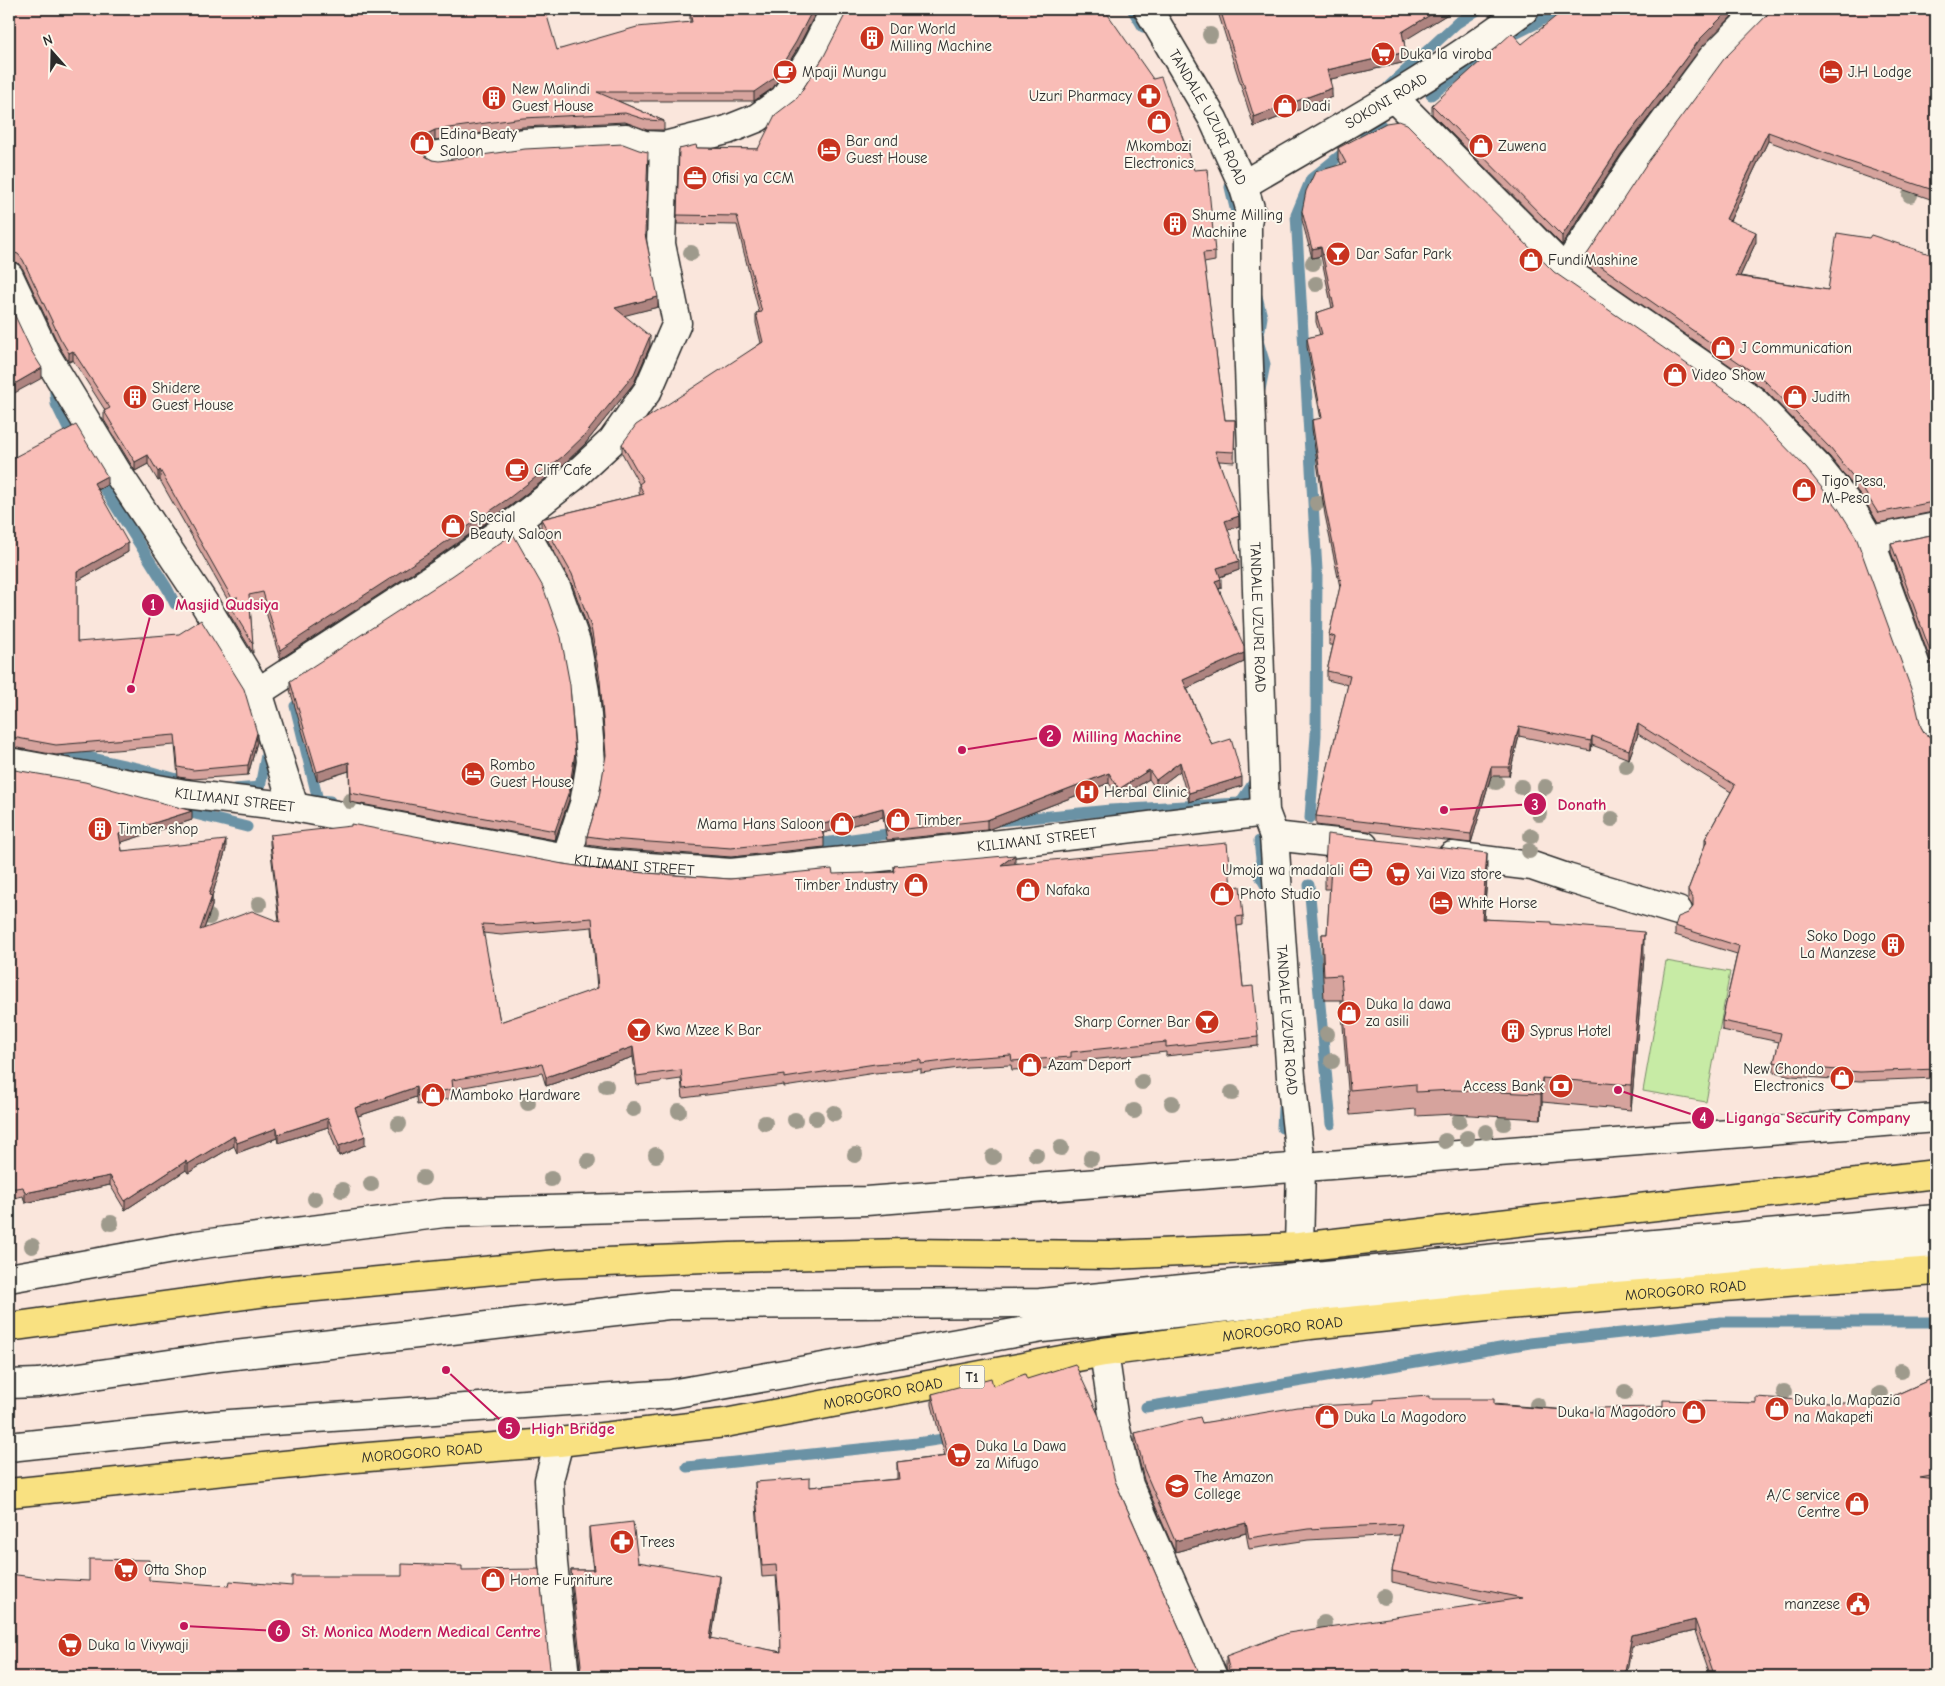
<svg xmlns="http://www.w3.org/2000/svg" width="1945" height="1686" viewBox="0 0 1945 1686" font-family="'Comic Neue',sans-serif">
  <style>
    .green { fill: #c7eba5; stroke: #798b68 }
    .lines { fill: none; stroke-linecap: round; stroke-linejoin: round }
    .stream { stroke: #6b92a5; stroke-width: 11 }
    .minor-casing { stroke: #2b2b2b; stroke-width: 31 }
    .highway-casing { stroke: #2b2b2b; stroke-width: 31 }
    .minor { stroke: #fbf7ec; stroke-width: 28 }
    .highway { stroke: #f9e181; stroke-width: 28 }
    .tree { fill: #9e9a8c }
    .wall { fill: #d6a39d; stroke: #2b2b2b; fill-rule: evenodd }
    .shaded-wall { fill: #ae8480; stroke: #2b2b2b }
    .building { fill: #f9bdb7; stroke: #2b2b2b; fill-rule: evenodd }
    .labels { text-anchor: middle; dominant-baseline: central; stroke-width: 4; stroke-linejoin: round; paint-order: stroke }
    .shield { fill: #fbf7ec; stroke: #696865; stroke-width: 1 }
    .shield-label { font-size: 14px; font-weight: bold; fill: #2b2b2b }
    .poi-label { font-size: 15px; fill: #2b2b2b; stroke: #fbf7ec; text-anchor: start }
    .street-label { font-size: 15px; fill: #2b2b2b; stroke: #fbf7ec }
    .leader { fill: none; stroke: #c2185b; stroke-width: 2 }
    .callout-dot { fill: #c2185b; stroke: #fbf7ec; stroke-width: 2 }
    .mark-label { font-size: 15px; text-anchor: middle; font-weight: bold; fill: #fff }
    .callout-label { font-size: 16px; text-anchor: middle; font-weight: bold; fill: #c2185b; stroke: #fbf7ec; stroke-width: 4; stroke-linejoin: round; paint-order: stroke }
  </style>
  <rect width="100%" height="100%" fill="#fae6dc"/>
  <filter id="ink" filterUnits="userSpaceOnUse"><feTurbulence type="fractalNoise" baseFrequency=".02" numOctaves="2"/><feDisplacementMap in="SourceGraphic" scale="10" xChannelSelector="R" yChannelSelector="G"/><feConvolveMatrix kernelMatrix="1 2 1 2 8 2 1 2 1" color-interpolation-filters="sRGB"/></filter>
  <g filter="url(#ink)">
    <path class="green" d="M1666,961L1730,972L1706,1102L1643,1091Z"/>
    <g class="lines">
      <path class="stream" d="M1132,9L1143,27
        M1389,86L1457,23L1479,9
        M1431,95L1505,39L1537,23L1558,9
        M1365,136L1381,125
        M1230,187L1239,225
        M1257,296L1262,317L1258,341L1265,364L1260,390
        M54,384L56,404L75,443
        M96,475L167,588L175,604
        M295,706L318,800L330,801
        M56,750L138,768L184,781
        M234,789L260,787L266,755V745
        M348,804L404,811
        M179,810L247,827
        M1310,818L1316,735L1317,570L1296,215L1311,179L1348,149
        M999,821L1110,810L1240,803L1258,776
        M501,829L571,846
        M1259,841L1261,858L1260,876L1270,893
        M809,845L902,832
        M702,859L738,855
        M1309,885L1331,1124
        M1282,1128L1283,1107
        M1146,1407L1530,1343L1721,1322H1936
        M687,1467L917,1443L956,1437"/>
      <defs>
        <g id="minor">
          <path id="s1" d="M1148,9L1213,119L1243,185L1250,208L1247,223V312L1265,812L1274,836L1291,1077L1301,1166L1299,1247"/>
          <path d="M1393,97L1565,270L1753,400L1818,467L1851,508L1870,540L1929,702L1936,732"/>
          <path d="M437,155L524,143L626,138L644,145L664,146"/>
          <path id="s2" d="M1243,185C1338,129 1436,76 1525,9"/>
          <path d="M1565,270L1634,163L1712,58L1761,9"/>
          <path d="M9,276L46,355L117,472L204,603L258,692L294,807"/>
          <path d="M518,520L557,589L576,642L585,692L591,762L584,804L566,858"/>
          <path d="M1870,540L1936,527"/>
          <path d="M258,692L443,572L518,520L572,478L612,441L648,390L677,323L661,244L664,146L727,130L757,118L784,99L810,59L835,9"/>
          <path id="s3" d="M9,762L185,794L294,807L566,858L607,864L731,873L1001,844L1265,812"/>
          <path d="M1274,836L1364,846"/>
          <path d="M1452,856L1532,866L1567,878L1678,911"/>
          <path d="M9,1278L195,1245L444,1213L866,1201L1936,1118"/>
          <path d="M1104,1352L1114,1421L1129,1485L1213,1677"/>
          <path d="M9,1384L38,1383L218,1357L668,1305L1040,1303L1497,1258L1936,1219"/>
          <path d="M559,1442L549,1480L553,1563L565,1677"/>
          <path d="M9,1447L216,1425L671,1394L1042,1328L1308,1298L1866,1248L1936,1245"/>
        </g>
        <g id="highway">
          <path d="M9,1327L274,1291L557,1264L730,1257L905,1253L1111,1255L1299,1247L1936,1174"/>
          <path id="s4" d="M9,1493L343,1459L559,1442L725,1423L1104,1352L1310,1325L1507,1305L1823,1279L1936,1271"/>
        </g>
      </defs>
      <use href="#minor" class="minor-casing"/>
      <use href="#highway" class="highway-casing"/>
      <use href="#minor" class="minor"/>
      <use href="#highway" class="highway"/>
    </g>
    <g class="tree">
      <circle cx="1210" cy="35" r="8"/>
      <circle cx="1910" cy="195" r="8"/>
      <circle cx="691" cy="253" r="8"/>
      <circle cx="1313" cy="263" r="8"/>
      <circle cx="1316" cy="284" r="8"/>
      <circle cx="1317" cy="503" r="8"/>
      <circle cx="1626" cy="766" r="8"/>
      <circle cx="1496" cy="782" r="8"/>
      <circle cx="1521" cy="787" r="8"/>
      <circle cx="1545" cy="787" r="8"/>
      <circle cx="350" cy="801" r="8"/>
      <circle cx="1539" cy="814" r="8"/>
      <circle cx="1612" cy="819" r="8"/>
      <circle cx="1531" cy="836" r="8"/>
      <circle cx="1529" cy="851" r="8"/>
      <circle cx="259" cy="904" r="8"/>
      <circle cx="209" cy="917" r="8"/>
      <circle cx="1327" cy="1034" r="8"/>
      <circle cx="1332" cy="1061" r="8"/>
      <circle cx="1142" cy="1082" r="8"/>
      <circle cx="606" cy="1086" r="8"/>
      <circle cx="1232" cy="1093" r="8"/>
      <circle cx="528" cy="1103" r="8"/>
      <circle cx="1172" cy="1103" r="8"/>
      <circle cx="633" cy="1109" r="8"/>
      <circle cx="679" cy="1111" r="8"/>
      <circle cx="1134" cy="1111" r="8"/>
      <circle cx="834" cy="1113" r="8"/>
      <circle cx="816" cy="1118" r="8"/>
      <circle cx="795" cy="1120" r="8"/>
      <circle cx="1459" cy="1121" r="8"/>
      <circle cx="765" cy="1123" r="8"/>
      <circle cx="1504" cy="1123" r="8"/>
      <circle cx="399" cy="1124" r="8"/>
      <circle cx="1486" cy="1132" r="8"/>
      <circle cx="1467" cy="1138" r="8"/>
      <circle cx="1445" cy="1141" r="8"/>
      <circle cx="1061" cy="1148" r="8"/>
      <circle cx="656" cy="1155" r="8"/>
      <circle cx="855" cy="1155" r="8"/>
      <circle cx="1036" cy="1155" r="8"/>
      <circle cx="993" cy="1157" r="8"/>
      <circle cx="1091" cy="1158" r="8"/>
      <circle cx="588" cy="1161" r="8"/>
      <circle cx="423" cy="1178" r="8"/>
      <circle cx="551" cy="1179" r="8"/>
      <circle cx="371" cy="1184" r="8"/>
      <circle cx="342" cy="1190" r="8"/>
      <circle cx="315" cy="1199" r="8"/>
      <circle cx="111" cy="1223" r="8"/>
      <circle cx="32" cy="1246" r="8"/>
      <circle cx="1901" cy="1371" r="8"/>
      <circle cx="1625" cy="1392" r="8"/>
      <circle cx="1784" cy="1392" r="8"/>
      <circle cx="1880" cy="1394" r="8"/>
      <circle cx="1537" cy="1405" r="8"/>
      <circle cx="1384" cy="1597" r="8"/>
      <circle cx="1324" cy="1623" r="8"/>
    </g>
    <path class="wall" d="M9,9L557,50L690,22V12H689L688,9H818L796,51L773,88L754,101H618L664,121V130H647L625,122L523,127L435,140L427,143L422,150L425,156L432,160L646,236L658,307L624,315L650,346L634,383L585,444L562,466L509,507L434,559L280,659L263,602L250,604L253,653L228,612V603L229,602L160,480L158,481L148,464L135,471L104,420V411L105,410L73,360L69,362L60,348L23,269L18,263L9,261Z
      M1217,9H1456L1404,40L1406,62L1330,79L1332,97L1254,127Z
      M1936,9V201L1844,169L1768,141L1730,221L1756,242L1740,276L1828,290L1936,256V512H1933L1878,523L1863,498L1830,457L1764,389L1586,266V256L1772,10Z
      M1522,44L1700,49L1621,154L1562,245L1432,114V105Z
      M823,58L1215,252V261L1204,263L1225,420H1235L1234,462L1219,461L1239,526L1228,530L1239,570L1220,577L1221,588L1219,589L1244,662L1187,688L1212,745L1242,786L1189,802L1180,771L1156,789L1149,779L1119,798L1109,783L987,830L887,840L883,817L823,833L824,838V847L731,857L609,848L587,845V836L599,797L606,758L600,689L591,637L572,584L541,528V519L640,495L639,493V484L622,453V444L761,343L756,323V313L759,312L737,225L677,224L679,149L697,148L758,149L797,98Z
      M1338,148L1921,727L1925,734L1932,738H1936V1078L1860,1081L1792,1076L1774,1072V1062L1779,1042L1722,1030V1021L1737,954L1675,935V926L1688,913L1693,907L1688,899V890L1705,846V839L1731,792L1638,734L1629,759L1592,745L1591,751L1519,736L1509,776H1491L1471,843L1316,825V816L1348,685L1327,680V671L1333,645H1329V635L1340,587L1325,515L1312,429V420L1321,419L1307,347V338L1320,335L1316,322V313L1332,308L1321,256L1312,258L1302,220V211L1341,164L1338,158Z
      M9,460L107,485L98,490L128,552L77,581V642L257,742L248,775L193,779L178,777L175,745L56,755L12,747H9Z
      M1936,534V676L1891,552V543Z
      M290,681L575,761L569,800L555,840L350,802L349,771L317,781L290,690Z
      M9,769L192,820L121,842L122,851L226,849L212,896V906L204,929L279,921L270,844V835L563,864L605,870L730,879L894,872V866L1015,863L1231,888L1243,916V925L1237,926L1243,987L1258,1037V1046L1166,1056V1052L1071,1062V1067L1012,1070L1011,1065L967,1067L921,1073V1069L875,1073L784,1087V1085L683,1098L681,1079L637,1085L633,1057L546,1086L542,1073L453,1089V1098L417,1105L416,1097L358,1116L365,1145L339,1156L328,1127L278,1143L277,1138L237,1153L234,1146L188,1173L186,1170L125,1210L110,1185L25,1203L23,1196L9,1199ZM592,927L597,989L500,1022L483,933L501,935Z
      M1325,864L1487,877L1484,919L1551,924L1644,956L1631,1110L1542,1102L1541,1119L1454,1114L1416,1116V1109L1350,1115L1341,1000H1324L1322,958V934H1327L1330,889H1325Z
      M1936,1377V1677H1711L1695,1631L1632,1646L1226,1675L1227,1672L1226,1667V1656L1492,1603L1392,1582V1571L1400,1535L1308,1540L1249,1549L1246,1533L1175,1552L1144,1480L1135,1444V1433L1202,1423L1429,1399L1594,1412L1663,1407L1756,1403L1873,1405Z
      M1027,1379L1115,1481L1199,1673H579L580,1669L571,1580V1570H593L589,1538V1527L638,1562L720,1587L711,1639L781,1652L780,1623L776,1576L762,1577L755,1493V1482L810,1487L897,1479V1462L945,1456L932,1405V1394L993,1386Z"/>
    <path class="shaded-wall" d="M813,9H818L796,51L773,88L754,101V92Z
      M1440,9H1456L1402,42V32Z
      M1730,9H1739L1700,49L1621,154L1562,245V236L1621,145L1700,39Z
      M1406,52V62L1327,80V70Z
      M1332,88V97L1254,127V117Z
      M435,130V140L427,143L422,150V140L427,134Z
      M1768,132V141L1726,229V219Z
      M1756,232V242L1736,285V276Z
      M1321,247V256L1312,258V249Z
      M658,297V307L615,318V308Z
      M650,336V346L634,383L585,444L562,466L509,507L434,559L280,659V650Z
      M73,351V360L69,362V353Z
      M42,368V378L9,396V387Z
      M148,455V464L135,471V462Z
      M160,470V480L158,481V472Z
      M107,476V485L94,492V483Z
      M1239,516V526L1225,531V521Z
      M128,543V552L77,581V572Z
      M1239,561V570L1217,578V568Z
      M1221,579V588L1215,590V581Z
      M1244,653V662L1183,690V680Z
      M1638,724V734L1629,759V750Z
      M1519,726V736L1509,776V767Z
      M257,733V742L248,775V765Z
      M1592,736V745L1591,751V741Z
      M575,753V761L569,800L555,840V831Z
      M349,762V771L317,781V772Z
      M1180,762V771L1156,789V780Z
      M1491,767V776L1471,843V834Z
      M1149,770V779L1119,798V789Z
      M1109,773V783L987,830V820Z
      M1242,777V786L1189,802V793Z
      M883,808V817L820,834V825Z
      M192,811V820L119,843V834Z
      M226,840V849L210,903L212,896V906L200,940V930L209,895Z
      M1487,853V877L1482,943V919Z
      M1015,855V865H1001Z
      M1644,932V956L1631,1110V1085Z
      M633,1047V1057L546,1086V1077Z
      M1542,1078V1102L1541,1119V1094Z
      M416,1087V1097L355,1117V1108Z
      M328,1118V1127L278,1143V1134Z
      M277,1128V1138L237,1153V1143Z
      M234,1136V1146L188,1173V1164Z
      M365,1136V1145L339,1156V1146Z
      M186,1161V1170L125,1210V1201Z
      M110,1176V1185L25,1203V1193Z
      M1246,1523V1533L1175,1552V1541Z
      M720,1576V1587L710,1649V1638Z
      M1695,1620V1631L1632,1646L1626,1677H1624L1632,1635Z"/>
    <path class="building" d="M9,9H545L557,50L637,27L692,22L690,12L702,9H813L796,42L773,79L754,92H597L664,121L647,120L625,113L523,118L435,130L427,134L422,140V148L425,156L432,160L439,161L525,149L623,144L639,150L648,152L645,234L658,297L615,308L650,336L634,374L585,435L562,457L509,498L434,550L280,650L263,592L249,595L253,644L228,603L238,597L232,598L160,470L158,472L148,455L135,462L104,411L110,408L73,351L69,353L60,338L23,260L18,254L9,251Z
      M848,9H1104L1153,79L1161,77L1194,170L1207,169L1215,252L1203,253L1225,420H1235L1234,452L1215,451L1239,516L1225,521L1239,561L1217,568L1221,579L1215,581L1244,646V653L1183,680L1212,745L1231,739L1242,777L1189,793L1180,762L1156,780L1149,770L1119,789L1109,773L987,820L887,831L883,808L820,825L824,838L731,848L609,839L587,836L599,797L606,755L600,680L591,627L572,574L541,519L644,494L639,484L643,481L622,444L636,425L763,342L756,313L762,312L737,216L677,215L679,149L696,145L697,148L758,149L775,115L797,98L823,58Z
      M1220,9H1440L1402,32L1406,52L1327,70L1332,88L1254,117Z
      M1565,9H1730L1700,39L1621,145L1562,236L1432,105L1512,33L1522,44Z
      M1773,9H1936V191L1844,160L1768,132L1726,219L1756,232L1736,276L1828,290L1837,233L1869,238L1871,235L1936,256V503L1933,502L1878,513L1863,489L1830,448L1764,380L1586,256L1647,163L1724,59Z
      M1399,121L1407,124L1554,272L1743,403L1806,468L1838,508L1856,537L1914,697L1921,727L1925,734L1932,738H1936V1069L1860,1072L1792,1066L1774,1062L1781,1033L1722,1021L1739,946L1675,926L1678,917L1688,913L1693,907V898L1688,890L1707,840L1705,839L1735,785L1638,724L1629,750L1592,736L1591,741L1519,726L1509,767H1491L1471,834L1316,816L1350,676L1327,671L1335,637L1329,635L1341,582L1325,506L1312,420L1322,418L1307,338L1322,334L1316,313L1334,307L1321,247L1312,249L1302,211L1306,191L1315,172L1346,163L1338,148L1386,123Z
      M9,303L32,352L42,368L9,387Z
      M76,425L107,476L94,483L128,543L77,572V642L179,634L201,620L244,689L257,733L248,765L193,770L178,767L175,735L56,745L12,737L9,738V460Z
      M513,534L543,587L561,637L570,685L575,753L569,791L555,831L350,793L349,762L317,772L290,681L452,576Z
      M1936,534V667L1891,543Z
      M9,769L85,782L192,811L119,834L122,851L226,840L209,895L212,896L200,930L252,911L280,922L270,835L351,826V824L563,864L605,870L730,879L832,869L833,874L895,872L894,866L1015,855L1001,865L1227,843L1231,888L1240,886L1243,916L1236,917L1243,987L1253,986L1258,1037L1166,1047V1042L1071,1052V1057L1012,1061L1011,1055L967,1058L921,1064V1060L875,1064L784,1078V1075L683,1089L681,1070L637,1076L633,1047L546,1077L542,1064L452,1080L453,1089L417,1096L416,1087L355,1108L365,1136L339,1146L328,1118L278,1134L277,1128L237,1143L234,1136L188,1164L186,1161L125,1201L110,1176L25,1193L23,1187L9,1189ZM592,918L598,988L500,1022L482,924L501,925Z
      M1327,834L1487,853L1482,919L1551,922V924L1644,932L1631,1085L1542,1078L1541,1094L1454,1090L1416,1092V1084L1350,1090L1341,975L1324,976L1322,934H1327L1331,865L1325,864Z
      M1075,1364L1099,1416L1115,1481L1199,1673L1202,1677H576L579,1673L581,1665L571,1570H594L589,1527L633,1522L638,1562L720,1576L710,1638L781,1652L780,1612L776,1565L762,1566L755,1482L810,1478V1487L899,1479L897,1462L948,1456L932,1394L991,1378L993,1386L1025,1374L1027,1379Z
      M1936,1377V1475L1920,1478L1936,1480V1677H1715L1695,1620L1632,1635L1624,1677H1223L1226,1675L1229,1668L1226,1656L1288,1633L1522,1598L1392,1571L1402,1524L1308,1529L1249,1538L1246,1523L1175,1541L1144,1469L1135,1433L1200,1417L1202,1423L1297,1407L1374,1403V1400L1429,1396V1399H1494V1405L1594,1412V1408L1663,1407V1400L1756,1403V1397L1873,1405Z
      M89,1559L149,1560V1580L229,1586L230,1581L292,1586V1576H402V1564L462,1566V1570L539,1569L550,1668L552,1675L555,1677H9V1574L49,1579L89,1581Z"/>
  </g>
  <defs>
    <symbol id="building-disc" viewBox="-11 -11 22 22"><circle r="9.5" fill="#c8321e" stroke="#fbf7ec"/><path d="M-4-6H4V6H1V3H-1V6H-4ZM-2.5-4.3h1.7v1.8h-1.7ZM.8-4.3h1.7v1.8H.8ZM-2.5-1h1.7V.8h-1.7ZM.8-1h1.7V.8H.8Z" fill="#fff"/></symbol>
    <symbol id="supermarket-disc" viewBox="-11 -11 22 22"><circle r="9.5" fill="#c8321e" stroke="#fbf7ec"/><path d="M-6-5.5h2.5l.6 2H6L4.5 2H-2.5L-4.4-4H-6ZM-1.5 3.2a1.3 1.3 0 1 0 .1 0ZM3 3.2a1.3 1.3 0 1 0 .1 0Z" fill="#fff"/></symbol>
    <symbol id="cafe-disc" viewBox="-11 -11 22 22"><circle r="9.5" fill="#c8321e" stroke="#fbf7ec"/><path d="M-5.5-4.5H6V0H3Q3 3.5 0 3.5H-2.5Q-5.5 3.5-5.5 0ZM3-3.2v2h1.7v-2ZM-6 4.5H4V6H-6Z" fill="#fff"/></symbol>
    <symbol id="hotel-disc" viewBox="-11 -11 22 22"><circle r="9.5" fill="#c8321e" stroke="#fbf7ec"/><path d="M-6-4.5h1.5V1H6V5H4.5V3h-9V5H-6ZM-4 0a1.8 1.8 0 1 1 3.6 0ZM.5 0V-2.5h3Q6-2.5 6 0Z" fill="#fff"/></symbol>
    <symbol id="pharmacy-disc" viewBox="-11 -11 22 22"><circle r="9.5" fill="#c8321e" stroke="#fbf7ec"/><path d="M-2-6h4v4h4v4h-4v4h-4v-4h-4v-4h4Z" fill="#fff"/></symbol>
    <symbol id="shop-disc" viewBox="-11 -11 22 22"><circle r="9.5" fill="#c8321e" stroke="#fbf7ec"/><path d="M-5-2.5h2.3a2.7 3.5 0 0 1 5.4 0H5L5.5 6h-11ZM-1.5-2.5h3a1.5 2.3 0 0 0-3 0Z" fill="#fff"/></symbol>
    <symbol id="office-disc" viewBox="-11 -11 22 22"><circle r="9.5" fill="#c8321e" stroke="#fbf7ec"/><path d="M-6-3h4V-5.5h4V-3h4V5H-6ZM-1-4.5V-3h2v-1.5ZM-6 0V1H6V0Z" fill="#fff"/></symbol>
    <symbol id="bar-disc" viewBox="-11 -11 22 22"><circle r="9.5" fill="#c8321e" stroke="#fbf7ec"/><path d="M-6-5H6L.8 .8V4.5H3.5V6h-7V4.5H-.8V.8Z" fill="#fff"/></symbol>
    <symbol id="hospital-disc" viewBox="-11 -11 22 22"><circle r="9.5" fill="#c8321e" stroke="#fbf7ec"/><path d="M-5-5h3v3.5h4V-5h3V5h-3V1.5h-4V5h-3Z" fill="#fff"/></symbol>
    <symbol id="bank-disc" viewBox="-11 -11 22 22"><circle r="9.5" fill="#c8321e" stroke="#fbf7ec"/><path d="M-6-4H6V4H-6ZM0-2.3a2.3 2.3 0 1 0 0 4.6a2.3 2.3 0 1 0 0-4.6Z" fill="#fff"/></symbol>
    <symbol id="school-disc" viewBox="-11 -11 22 22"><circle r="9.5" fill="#c8321e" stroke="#fbf7ec"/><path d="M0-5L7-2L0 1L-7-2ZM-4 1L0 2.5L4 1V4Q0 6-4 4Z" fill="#fff"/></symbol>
    <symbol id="civic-disc" viewBox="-11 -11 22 22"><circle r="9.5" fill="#c8321e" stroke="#fbf7ec"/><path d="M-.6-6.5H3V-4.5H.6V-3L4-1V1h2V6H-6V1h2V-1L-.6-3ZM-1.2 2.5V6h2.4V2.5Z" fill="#fff"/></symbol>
  </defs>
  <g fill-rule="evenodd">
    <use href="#building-disc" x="858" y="24" width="28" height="28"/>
    <use href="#supermarket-disc" x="1369" y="40" width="28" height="28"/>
    <use href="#cafe-disc" x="771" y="58" width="28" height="28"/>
    <use href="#hotel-disc" x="1817" y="58" width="28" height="28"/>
    <use href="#pharmacy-disc" x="1135" y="82" width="28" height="28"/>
    <use href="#building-disc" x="480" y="84" width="28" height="28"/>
    <use href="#shop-disc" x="1271" y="92" width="28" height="28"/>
    <use href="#shop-disc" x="1145" y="108" width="28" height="28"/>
    <use href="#shop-disc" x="408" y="129" width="28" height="28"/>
    <use href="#shop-disc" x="1467" y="132" width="28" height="28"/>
    <use href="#hotel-disc" x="815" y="136" width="28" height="28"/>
    <use href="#office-disc" x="681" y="164" width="28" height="28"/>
    <use href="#building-disc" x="1161" y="210" width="28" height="28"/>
    <use href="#bar-disc" x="1324" y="240" width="28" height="28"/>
    <use href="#shop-disc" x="1517" y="246" width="28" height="28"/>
    <use href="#shop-disc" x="1709" y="334" width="28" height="28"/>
    <use href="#shop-disc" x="1661" y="361" width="28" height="28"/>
    <use href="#building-disc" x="121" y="383" width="28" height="28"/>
    <use href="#shop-disc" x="1781" y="383" width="28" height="28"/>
    <use href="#cafe-disc" x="503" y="456" width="28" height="28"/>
    <use href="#shop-disc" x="1790" y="476" width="28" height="28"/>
    <use href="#shop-disc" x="439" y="512" width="28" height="28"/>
    <use href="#hotel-disc" x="459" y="760" width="28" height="28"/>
    <use href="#hospital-disc" x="1073" y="778" width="28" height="28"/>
    <use href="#shop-disc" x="884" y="806" width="28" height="28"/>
    <use href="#shop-disc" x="828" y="810" width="28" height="28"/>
    <use href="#building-disc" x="86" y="815" width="28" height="28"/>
    <use href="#office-disc" x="1347" y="856" width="28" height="28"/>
    <use href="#supermarket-disc" x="1384" y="860" width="28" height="28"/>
    <use href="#shop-disc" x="902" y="871" width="28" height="28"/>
    <use href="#shop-disc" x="1014" y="876" width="28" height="28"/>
    <use href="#shop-disc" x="1208" y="880" width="28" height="28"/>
    <use href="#hotel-disc" x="1427" y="889" width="28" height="28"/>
    <use href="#building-disc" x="1879" y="931" width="28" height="28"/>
    <use href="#shop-disc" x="1335" y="999" width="28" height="28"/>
    <use href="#bar-disc" x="1193" y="1008" width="28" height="28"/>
    <use href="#bar-disc" x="625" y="1016" width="28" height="28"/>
    <use href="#building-disc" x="1499" y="1017" width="28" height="28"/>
    <use href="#shop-disc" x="1016" y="1051" width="28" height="28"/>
    <use href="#shop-disc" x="1828" y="1064" width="28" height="28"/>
    <use href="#bank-disc" x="1547" y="1072" width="28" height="28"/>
    <use href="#shop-disc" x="419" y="1081" width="28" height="28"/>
    <use href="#shop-disc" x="1763" y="1395" width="28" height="28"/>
    <use href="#shop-disc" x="1680" y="1398" width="28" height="28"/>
    <use href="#shop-disc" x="1313" y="1403" width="28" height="28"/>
    <use href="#supermarket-disc" x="945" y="1441" width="28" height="28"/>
    <use href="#school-disc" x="1163" y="1472" width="28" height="28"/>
    <use href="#shop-disc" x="1843" y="1490" width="28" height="28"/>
    <use href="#pharmacy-disc" x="608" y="1528" width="28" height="28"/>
    <use href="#supermarket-disc" x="112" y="1556" width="28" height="28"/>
    <use href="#shop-disc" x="479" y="1566" width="28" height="28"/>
    <use href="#civic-disc" x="1844" y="1590" width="28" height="28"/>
    <use href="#supermarket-disc" x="56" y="1631" width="28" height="28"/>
  </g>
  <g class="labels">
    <rect class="shield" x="959.5" y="1365.5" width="25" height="23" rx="4"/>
    <g class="shield-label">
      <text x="972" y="1377">T1</text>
    </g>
    <g class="poi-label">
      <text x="890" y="29">Dar World<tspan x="890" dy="17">Milling Machine</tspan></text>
      <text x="1400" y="54">Duka la viroba</text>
      <text x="802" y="72">Mpaji Mungu</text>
      <text x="1848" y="72">J.H Lodge</text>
      <text x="512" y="89">New Malindi<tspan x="512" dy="17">Guest House</tspan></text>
      <text x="1132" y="96" text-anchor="end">Uzuri Pharmacy</text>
      <text x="1302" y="106">Dadi</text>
      <text x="440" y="134">Edina Beaty<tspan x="440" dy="17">Saloon</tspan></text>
      <text x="846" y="141">Bar and<tspan x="846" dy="17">Guest House</tspan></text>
      <text x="1159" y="146" text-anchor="middle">Mkombozi<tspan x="1159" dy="17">Electronics</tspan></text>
      <text x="1498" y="146">Zuwena</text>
      <text x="712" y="178">Ofisi ya CCM</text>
      <text x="1192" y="215">Shume Milling<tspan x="1192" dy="17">Machine</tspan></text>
      <text x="1356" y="254">Dar Safar Park</text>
      <text x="1548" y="260">FundiMashine</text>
      <text x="1740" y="348">J Communication</text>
      <text x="1692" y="375">Video Show</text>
      <text x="152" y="388">Shidere<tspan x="152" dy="17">Guest House</tspan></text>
      <text x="1812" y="397">Judith</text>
      <text x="534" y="470">Cliff Cafe</text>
      <text x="1822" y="481">Tigo Pesa,<tspan x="1822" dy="17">M-Pesa</tspan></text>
      <text x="470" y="517">Special<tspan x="470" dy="17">Beauty Saloon</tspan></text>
      <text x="490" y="765">Rombo<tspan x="490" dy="17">Guest House</tspan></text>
      <text x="1104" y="792">Herbal Clinic</text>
      <text x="916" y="820">Timber</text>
      <text x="824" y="824" text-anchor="end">Mama Hans Saloon</text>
      <text x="118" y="829">Timber shop</text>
      <text x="1344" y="870" text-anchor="end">Umoja wa madalali</text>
      <text x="1416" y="874">Yai Viza store</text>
      <text x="898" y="885" text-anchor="end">Timber Industry</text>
      <text x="1046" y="890">Nafaka</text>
      <text x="1240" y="894">Photo Studio</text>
      <text x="1458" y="903">White Horse</text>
      <text x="1876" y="936" text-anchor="end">Soko Dogo<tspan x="1876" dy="17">La Manzese</tspan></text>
      <text x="1366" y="1004">Duka la dawa<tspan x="1366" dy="17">za asili</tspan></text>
      <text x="1190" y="1022" text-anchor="end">Sharp Corner Bar</text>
      <text x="656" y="1030">Kwa Mzee K Bar</text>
      <text x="1530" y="1031">Syprus Hotel</text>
      <text x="1048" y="1065">Azam Deport</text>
      <text x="1824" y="1069" text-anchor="end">New Chondo<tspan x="1824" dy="17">Electronics</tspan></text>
      <text x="1544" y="1086" text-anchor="end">Access Bank</text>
      <text x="450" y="1095">Mamboko Hardware</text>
      <text x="1794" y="1400">Duka la Mapazia<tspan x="1794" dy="17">na Makapeti</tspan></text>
      <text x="1676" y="1412" text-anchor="end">Duka la Magodoro</text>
      <text x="1344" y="1417">Duka La Magodoro</text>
      <text x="976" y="1446">Duka La Dawa<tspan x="976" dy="17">za Mifugo</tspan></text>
      <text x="1194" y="1477">The Amazon<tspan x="1194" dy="17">College</tspan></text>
      <text x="1840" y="1495" text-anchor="end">A/C service<tspan x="1840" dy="17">Centre</tspan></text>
      <text x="640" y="1542">Trees</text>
      <text x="144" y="1570">Otta Shop</text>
      <text x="510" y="1580">Home Furniture</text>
      <text x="1840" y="1604" text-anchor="end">manzese</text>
      <text x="88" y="1645">Duka la Vivywaji</text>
    </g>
    <g class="street-label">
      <text stroke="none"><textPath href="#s2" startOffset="166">SOKONI ROAD</textPath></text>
      <text stroke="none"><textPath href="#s1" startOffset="124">TANDALE UZURI ROAD</textPath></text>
      <text stroke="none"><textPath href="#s1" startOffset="634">TANDALE UZURI ROAD</textPath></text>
      <text stroke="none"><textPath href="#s3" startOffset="229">KILIMANI STREET</textPath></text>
      <text stroke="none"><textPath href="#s3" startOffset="1039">KILIMANI STREET</textPath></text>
      <text stroke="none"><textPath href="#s3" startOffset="634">KILIMANI STREET</textPath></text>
      <text stroke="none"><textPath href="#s1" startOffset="1039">TANDALE UZURI ROAD</textPath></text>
      <text stroke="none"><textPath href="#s4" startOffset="1690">MOROGORO ROAD</textPath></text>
      <text stroke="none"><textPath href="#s4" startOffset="1285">MOROGORO ROAD</textPath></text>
      <text stroke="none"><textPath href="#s4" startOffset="880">MOROGORO ROAD</textPath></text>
      <text stroke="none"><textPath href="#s4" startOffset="415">MOROGORO ROAD</textPath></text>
    </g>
  </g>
  <path class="leader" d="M131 689L153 605M962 750L1050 736M1444 810L1535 804M1618 1090L1703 1118M446 1370L509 1428M184 1626L279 1631"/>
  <g class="callout-dot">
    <circle cx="131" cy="689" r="5"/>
    <circle cx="962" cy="750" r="5"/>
    <circle cx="1444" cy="810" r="5"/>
    <circle cx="1618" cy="1090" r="5"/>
    <circle cx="446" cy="1370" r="5"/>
    <circle cx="184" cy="1626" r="5"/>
    <circle cx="153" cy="605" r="12"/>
    <circle cx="1050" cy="736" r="12"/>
    <circle cx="1535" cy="804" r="12"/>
    <circle cx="1703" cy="1118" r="12"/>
    <circle cx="509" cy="1428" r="12"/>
    <circle cx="279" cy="1631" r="12"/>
  </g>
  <g class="mark-label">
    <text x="153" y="610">1</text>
    <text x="1050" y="741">2</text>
    <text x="1535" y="810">3</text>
    <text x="1703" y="1123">4</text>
    <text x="509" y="1434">5</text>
    <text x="279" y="1636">6</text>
  </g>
  <g class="callout-label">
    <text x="227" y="610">Masjid Qudsiya</text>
    <text x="1127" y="742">Milling Machine</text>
    <text x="1582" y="810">Donath</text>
    <text x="1818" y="1123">Liganga Security Company</text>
    <text x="573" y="1434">High Bridge</text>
    <text x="421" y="1637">St. Monica Modern Medical Centre</text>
  </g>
  <rect width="1945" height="1686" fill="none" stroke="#fbf7ec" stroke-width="30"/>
  <rect x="15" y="15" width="1915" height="1656" fill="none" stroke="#2b2b2b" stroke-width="2" filter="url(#ink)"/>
  <g transform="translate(52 52) rotate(340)" stroke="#fbf7ec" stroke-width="4" paint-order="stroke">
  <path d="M0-4L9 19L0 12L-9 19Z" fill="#2b2b2b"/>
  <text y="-8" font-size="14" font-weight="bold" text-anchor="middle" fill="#2b2b2b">N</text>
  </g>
</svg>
